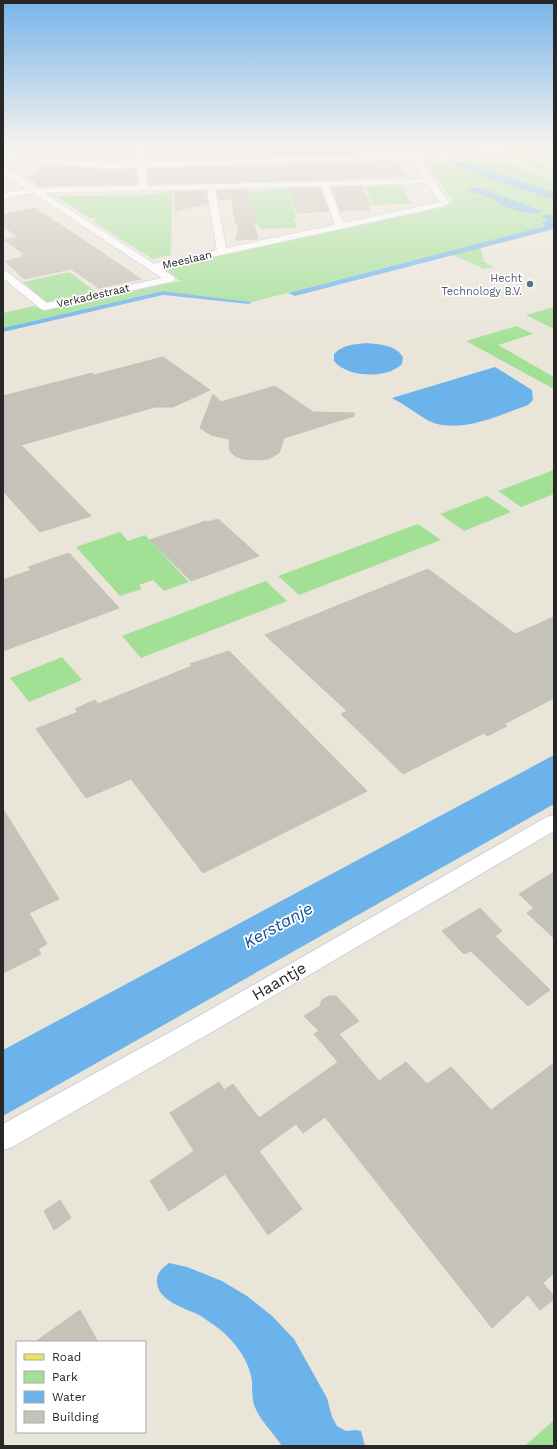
<svg xmlns="http://www.w3.org/2000/svg" width="557" height="1449" viewBox="0 0 557 1449" font-family="'Work Sans',sans-serif">
  <style>
    .green { fill: #a2e096 }
    .water { fill: #6db3eb }
    .building { fill: #c5c2b9; stroke: #c5c1b3 }
    .lines { fill: none; stroke-linecap: round; stroke-linejoin: round }
    .street-casing { stroke: #cecee0; stroke-width: 2 }
    .secondary-casing { stroke: #cecee0; stroke-width: 2 }
    .primary-casing { stroke: #c7c7c7; stroke-width: 2 }
    .street { fill: #fff; fill-rule: evenodd }
    .secondary { fill: #fff; fill-rule: evenodd }
    .primary { fill: #ede45b; fill-rule: evenodd }
    .service-dot { fill: #5c6f8a; stroke: #fff; stroke-width: 1.5 }
    .labels { text-anchor: middle; dominant-baseline: central; stroke-width: 3.5; stroke-linejoin: round; paint-order: stroke }
    .far-street-label { font-size: 11px; fill: #272727; stroke: #fff }
    .far-service-label { font-size: 11px; fill: #4e5e75; stroke: #fff; text-anchor: end }
    .near-street-label { font-size: 16px; fill: #272727; stroke: #fff }
    .near-water-label { font-size: 17px; font-style: italic; fill: #104f93; stroke: #fff }
  </style>
  <rect width="100%" height="100%" fill="#eae5d9"/>
  <path class="green" d="M432,145L456,146L426,152L164,159L158,157L425,149L432,148L434,146Z
    M3,149L133,159L105,160L3,153Z
    M424,161H502L511,163L554,182V192L514,180L554,198V224L480,243L484,262L494,267L484,269L446,252L252,302L161,291L3,328V313L33,306L44,308L166,281L171,283L180,281L163,268L454,202Z
    M527,161H533L554,171V177L519,162L528,163Z
    M401,185L412,204L373,205L365,187Z
    M288,189L297,218H294L297,228L260,229L250,191Z
    M172,192L171,255L152,259L93,221L97,220L94,218H90L55,196L153,195L157,193Z
    M70,272L98,294L48,305L23,282Z
    M554,307V329L526,315Z
    M516,326L533,334L498,345L554,377V389L466,341Z
    M554,470V494L521,507L498,491Z
    M487,496L511,512L464,531L440,514Z
    M418,524L441,540L299,595L278,576Z
    M120,532L128,541L145,535L189,582L164,591L153,580L139,585L142,589L120,596L76,547Z
    M266,581L287,601L141,658L122,636Z
    M62,657L82,680L29,702L10,678Z
    M554,1420V1446H527L526,1445Z"/>
  <path class="water" d="M421,145H432L435,148L158,157L159,154L418,147Z
    M460,162L554,192V200L502,183L449,163Z
    M469,188H481L544,212C529,216 513,210 499,204L496,200L470,191Z
    M551,214L554,215V229L295,296L288,293L546,226L542,223L547,220L542,216Z
    M162,291L252,302L249,304L163,295L3,332V328Z
    M366,343C379,344 396,345 403,357L402,364C387,379 348,378 334,361V354C342,345 355,344 366,343Z
    M495,367L532,390L533,400L528,405C500,415 459,435 429,421C417,414 405,405 392,398Z
    M554,755V804L3,1116V1050Z
    M169,1263L187,1267L222,1281L247,1296L272,1316L294,1339L327,1398L332,1417L337,1426L346,1431L356,1430L361,1431L365,1446H282C273,1432 260,1421 254,1405C252,1398 252,1389 252,1381C249,1361 238,1346 223,1332C217,1327 208,1321 201,1316C186,1308 159,1302 157,1283C156,1273 162,1268 169,1263Z"/>
  <path class="building" d="M72,145H135L136,160H108L56,157Z
    M146,145H205L208,154H215V145H265L269,152L277,150L276,145H328L331,152L339,149V145H387L391,152L147,160Z
    M397,161L405,176L358,177V179L148,184L147,169Z
    M45,165L108,170L136,169L137,184L40,186L28,177Z
    M362,186L371,205H368L370,210L340,211L331,187Z
    M289,188H320L329,211L297,213Z
    M217,190H249L258,223L254,224L258,239L236,240L239,224H236L231,198L219,200Z
    M174,191H206L208,203L176,211Z
    M35,208L82,239L141,279L99,288L71,269L24,279L5,261L23,257L21,256L25,255L5,240L18,237L3,226V215Z
    M163,357L210,390L173,407H155L21,445L91,516L40,532L3,491V396L92,373L94,375Z
    M275,386L313,412L354,413V416L284,438L279,453L268,459L259,460L243,459L235,456L230,451L229,439L211,435L200,428L213,394L221,402Z
    M218,519L259,556L191,581L150,540L206,521L208,522Z
    M69,553L119,608L3,651V580L31,570L28,567Z
    M428,569L515,634L554,617V698L504,724L507,726L487,736L484,733L403,774L341,714L347,711L265,635Z
    M229,651L367,791L203,873L131,779L86,798L36,729L78,712L75,709L95,700L98,704L192,666L190,664Z
    M3,809L59,899L29,913L47,944L38,949L41,954L3,973Z
    M554,872V938L527,913L534,908L519,894Z
    M480,908L502,931L495,936L550,990L528,1006L471,951L464,954L442,931Z
    M329,996H336L359,1021L339,1034L379,1081L406,1062L427,1084L451,1067L491,1110L554,1063V1273L543,1283L554,1296V1299L540,1310L528,1295L492,1328L325,1117L303,1133L296,1124L259,1151L302,1209L268,1235L225,1174L169,1211L150,1181L194,1151L170,1113L219,1082L224,1090L233,1084L259,1118L338,1062L314,1034L319,1031L304,1016L320,1006L322,1000Z
    M60,1200L71,1218L54,1230L44,1211Z
    M80,1310L98,1342H35Z"/>
  <g class="lines">
    <defs>
      <path id="street" d="M136,145H144L147,186L424,179L408,156L412,154H415L449,203L445,206L161,268L174,277L175,279L174,281L45,310L41,309L3,278V270L6,271L47,303L162,278L33,193L3,199V193L27,189L3,174V168L38,188L139,186ZM427,183L440,202L343,223L329,186ZM321,186L335,225L226,248L215,189ZM207,189L217,250L154,264L44,193Z
        M206,145H214V153H208Z
        M266,145H274L276,149L272,151H269Z
        M329,145H337L338,148L334,150H331Z
        M394,145H402L403,146L399,148Z
        M554,815V831L210,1033L12,1147L3,1150V1124L194,1019L547,817Z"/>
      <path id="secondary" d="M514,145H543L538,148L448,158L160,167L108,168L8,161L3,158L8,155L108,162L160,161L448,152Z"/>
      <path id="primary" d="M497,145H509L554,164V171L499,147Z"/>
    </defs>
    <use href="#street" class="street-casing"/>
    <use href="#secondary" class="secondary-casing"/>
    <use href="#primary" class="primary-casing"/>
    <use href="#street" class="street"/>
    <use href="#secondary" class="secondary"/>
    <use href="#primary" class="primary"/>
  </g>
  <linearGradient id="sky" x2="0" y2="1"><stop stop-color="#77b4e9"/><stop offset="0.42" stop-color="#f6f3ee"/><stop offset="1" stop-color="#f6f3ee" stop-opacity="0"/></linearGradient>
  <rect width="557" height="348" fill="url(#sky)"/>
  <circle class="service-dot" cx="530" cy="284" r="4"/>
  <g class="labels">
    <g class="far-street-label">
      <text transform="translate(187 260) rotate(-13)">Meeslaan</text>
      <text transform="translate(93 296) rotate(-13)">Verkadestraat</text>
    </g>
    <g class="far-service-label">
      <text x="522" y="278">Hecht<tspan x="522" dy="13">Technology B.V.</tspan></text>
    </g>
    <g class="near-street-label">
      <text transform="translate(279 981) rotate(-30)">Haantje</text>
    </g>
    <g class="near-water-label">
      <text transform="translate(278 925) rotate(-29)">Kerstanje</text>
    </g>
  </g>
  <rect width="557" height="1449" fill="none" stroke="#272727" stroke-width="8"/>
  <rect x="16" y="1341" width="130" height="92" fill="#ffffff" stroke="#a9a9a9"/>
  <rect x="24" y="1354" width="20" height="6" fill="#ede45b" stroke="#a9a9a9"/>
  <text x="52" y="1361" font-size="12" fill="#272727">Road</text>
  <rect x="24" y="1371" width="20" height="12" fill="#a2e096" stroke="#a9a9a9"/>
  <text x="52" y="1381" font-size="12" fill="#272727">Park</text>
  <rect x="24" y="1391" width="20" height="12" fill="#6db3eb" stroke="#a9a9a9"/>
  <text x="52" y="1401" font-size="12" fill="#272727">Water</text>
  <rect x="24" y="1411" width="20" height="12" fill="#c5c2b9" stroke="#a9a9a9"/>
  <text x="52" y="1421" font-size="12" fill="#272727">Building</text>
</svg>
